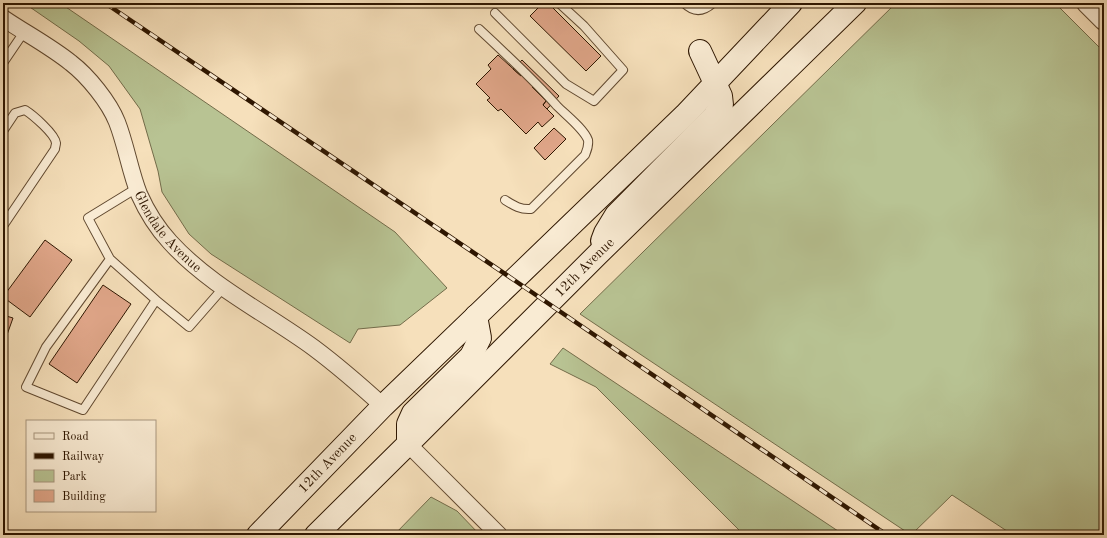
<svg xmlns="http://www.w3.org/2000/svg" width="1107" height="538" viewBox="0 0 1107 538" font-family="'Old Standard TT',serif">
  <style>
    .green { fill: #b8c393; stroke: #736c4a }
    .building { fill: #e0a689; stroke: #2e1600 }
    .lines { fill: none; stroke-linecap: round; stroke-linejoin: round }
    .service-casing { stroke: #60482f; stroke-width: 10 }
    .minor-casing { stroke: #60482f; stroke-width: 18 }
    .tertiary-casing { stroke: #60482f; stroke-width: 22 }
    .secondary-casing { stroke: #2e1600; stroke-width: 24 }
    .service { stroke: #f9ebd3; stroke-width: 8 }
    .minor { stroke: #f9ebd3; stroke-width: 16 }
    .tertiary { stroke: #f9ebd3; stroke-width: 20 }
    .secondary { stroke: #f9ebd3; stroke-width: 22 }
    .rail-casing { stroke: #2e1600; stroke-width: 4.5 }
    .rail { stroke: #f9ebd3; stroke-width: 3; stroke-dasharray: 9; stroke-linecap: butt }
    .labels { text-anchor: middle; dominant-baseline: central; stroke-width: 3.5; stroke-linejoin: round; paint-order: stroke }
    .street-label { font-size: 14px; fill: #2e1600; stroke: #f9ebd3 }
  </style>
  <rect width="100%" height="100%" fill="#f6e0bb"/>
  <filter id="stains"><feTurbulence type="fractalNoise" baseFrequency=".005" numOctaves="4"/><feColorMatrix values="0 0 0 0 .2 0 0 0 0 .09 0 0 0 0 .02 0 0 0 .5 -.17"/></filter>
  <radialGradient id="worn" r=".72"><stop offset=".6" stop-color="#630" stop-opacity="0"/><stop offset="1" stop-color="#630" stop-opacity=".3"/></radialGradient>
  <path class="green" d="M24,3H60L395,232L447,288L400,325L358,329L350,343L211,254L189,234L162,192L158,171L140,109L109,66L79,41Z
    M896,3H1055L1104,52V535H1013L952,495L911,535L580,314Z
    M563,348L844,535H744L596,387L550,364Z
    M431,497L457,511L480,535H394Z"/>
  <path class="building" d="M543,3H548L601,56L586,71L530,16Z
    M498,55L521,76L523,74L534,85L532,87L546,101L543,105L554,116L542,127L538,122L526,134L501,109L498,111L487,100L490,98L476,84L491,69L488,65Z
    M522,60L559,96L547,109L543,105L546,101L532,87L534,85L523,74L521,76L513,69Z
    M554,128L566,139L545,160L534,148Z
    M45,240L72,260L30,317L3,297Z
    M103,285L131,304L77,383L49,364Z
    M3,315L13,318L3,346Z"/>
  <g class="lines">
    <defs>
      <path id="service" d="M684,3C694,13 703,12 713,3
        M495,13L566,84L594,101L623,70L584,26L559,3
        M479,29C506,54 533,79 557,106C566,115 584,129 588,140C589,146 587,150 585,155L531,209C520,210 513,205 505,200
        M3,63L24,32
        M3,131L15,113L25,110C33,115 55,134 56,143C56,145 55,147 55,149L3,226
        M137,188L88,218L110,259L46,347L26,387L83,410L156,300L189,327L224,287
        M110,259L156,300
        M679,535H684"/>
      <g id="minor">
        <path id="s1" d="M3,18C25,33 50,46 71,63C88,76 109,102 117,122C126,145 130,171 139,194C147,212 157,228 170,242C210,286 266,313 314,348C338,366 361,386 383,406"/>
        <path d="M408,444L499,535"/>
      </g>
      <path id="tertiary" d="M1087,3L1104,20"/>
      <g id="secondary">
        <path d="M602,241L605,233L616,215L714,116L722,105L721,96L700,51"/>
        <path d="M408,444V424L413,413L471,356L480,338L476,316"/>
        <path id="s2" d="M258,535L383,406L685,115L791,3"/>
        <path id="s3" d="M316,535L408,444L598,254L855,3"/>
      </g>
    </defs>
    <use href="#service" class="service-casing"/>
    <use href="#minor" class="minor-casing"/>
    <use href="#tertiary" class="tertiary-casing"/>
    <use href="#secondary" class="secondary-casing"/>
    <use href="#service" class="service"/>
    <use href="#minor" class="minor"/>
    <use href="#tertiary" class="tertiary"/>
    <use href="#secondary" class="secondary"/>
    <defs>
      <path id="rail" d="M105,3L514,280L887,535"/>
    </defs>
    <use href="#rail" class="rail-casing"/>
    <use href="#rail" class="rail"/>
  </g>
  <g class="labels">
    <g class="street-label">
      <text stroke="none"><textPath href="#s1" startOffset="280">Glendale Avenue</textPath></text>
      <text stroke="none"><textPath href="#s3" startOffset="379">12th Avenue</textPath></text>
      <text stroke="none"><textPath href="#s2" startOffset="100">12th Avenue</textPath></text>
    </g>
  </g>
  <rect width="1107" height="538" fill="none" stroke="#f6e0bb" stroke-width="16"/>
  <rect x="4" y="4" width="1099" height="530" fill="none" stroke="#2e1600" stroke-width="2"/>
  <rect x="8" y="8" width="1091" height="522" fill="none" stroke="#2e1600"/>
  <rect x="26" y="420" width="130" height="92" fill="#f9ebd3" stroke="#a8967f"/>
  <rect x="34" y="433" width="20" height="6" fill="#f9ebd3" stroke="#a8967f"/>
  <text x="62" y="440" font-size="12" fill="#2e1600">Road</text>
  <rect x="34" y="453" width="20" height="6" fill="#2e1600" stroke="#a8967f"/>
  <text x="62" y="460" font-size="12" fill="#2e1600">Railway</text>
  <rect x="34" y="470" width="20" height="12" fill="#b8c393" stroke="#a8967f"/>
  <text x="62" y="480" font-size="12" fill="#2e1600">Park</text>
  <rect x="34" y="490" width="20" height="12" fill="#e0a689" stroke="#a8967f"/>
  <text x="62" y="500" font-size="12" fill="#2e1600">Building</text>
  <rect width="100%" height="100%" filter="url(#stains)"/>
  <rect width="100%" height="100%" fill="url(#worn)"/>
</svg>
